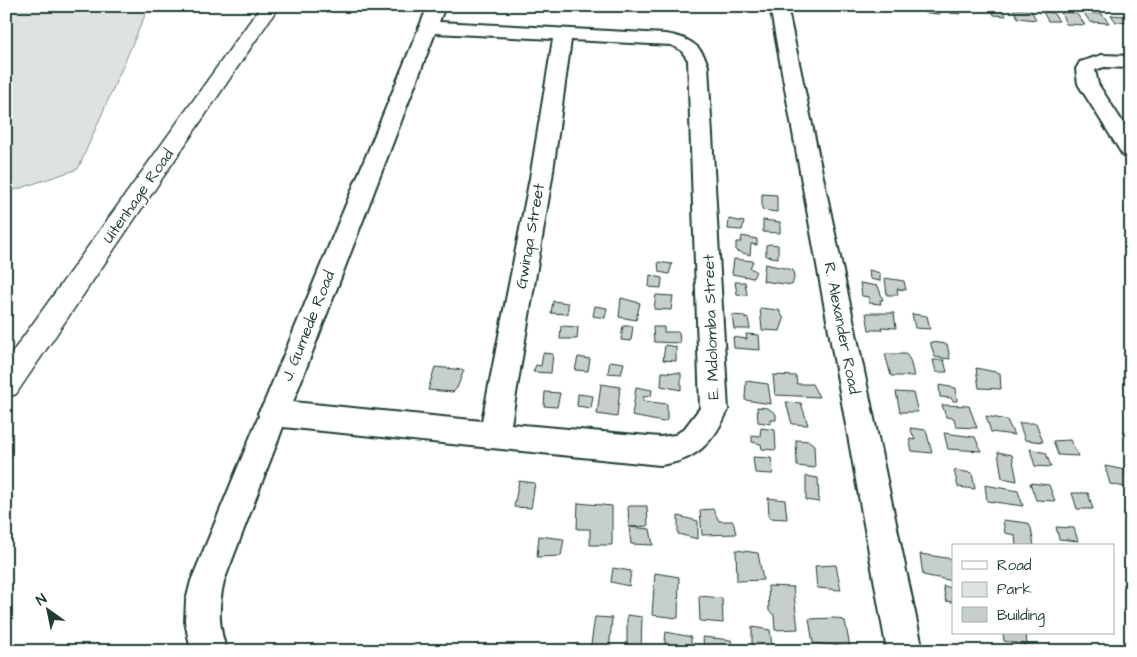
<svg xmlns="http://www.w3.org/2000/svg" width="1137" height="657" viewBox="0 0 1137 657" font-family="'Architects Daughter',sans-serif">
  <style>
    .green { fill: #dee3e2; stroke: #7e908b }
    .building { fill: #c7cfcc; stroke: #1f3d34 }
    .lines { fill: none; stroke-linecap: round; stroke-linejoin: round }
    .minor-casing { stroke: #1f3d34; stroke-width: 4 }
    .secondary-casing { stroke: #1f3d34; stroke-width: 3 }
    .minor { fill: #fff; fill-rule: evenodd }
    .secondary { fill: #fff; fill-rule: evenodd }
    .labels { text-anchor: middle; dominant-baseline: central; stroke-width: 4; stroke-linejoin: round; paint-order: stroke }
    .street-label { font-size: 16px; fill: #1f3d34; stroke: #fff }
  </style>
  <rect width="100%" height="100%" fill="#fff"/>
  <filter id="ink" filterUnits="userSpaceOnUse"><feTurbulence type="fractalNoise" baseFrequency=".02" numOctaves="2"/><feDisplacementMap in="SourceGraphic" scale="10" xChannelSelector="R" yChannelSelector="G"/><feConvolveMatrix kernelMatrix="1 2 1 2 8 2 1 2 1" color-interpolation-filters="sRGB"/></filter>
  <g filter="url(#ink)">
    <path class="green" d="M12,6H149L78,169L6,193V11Z"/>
    <path class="building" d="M924,6L938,7L940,14L925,13Z
      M948,7L958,8L961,14L950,13Z
      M991,9L1003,10L1006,16L994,15Z
      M1013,9L1031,10L1036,20L1018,18Z
      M1043,12L1053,13L1059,21H1048Z
      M1061,12L1076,13L1085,25L1066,24Z
      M1084,13L1102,14L1109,23L1090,22Z
      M1111,15L1127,16L1131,23L1116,22Z
      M762,194L777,195V212L762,210Z
      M729,219L744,222L742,230L728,229Z
      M763,220L780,222V233L763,232Z
      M742,236L757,239V245L751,244L750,255L736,251V242H741Z
      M770,244L778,245V258L766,256V245Z
      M734,259L753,261L750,268L756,271L753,278L732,274Z
      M658,262L672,264L669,274L659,272Z
      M765,264L793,270L794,278L792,285L763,281Z
      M869,270L880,273V281L870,279Z
      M650,275L662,278L661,288L649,287Z
      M885,278L904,281L906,290L897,289L898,295H887Z
      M735,282H745L747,295L737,294Z
      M860,283L878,286L883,300H880L881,304L869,303V297L862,296Z
      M656,295L673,296L671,310L654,309Z
      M621,298L640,303L636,320L619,317Z
      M553,301L568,303V314L551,313Z
      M595,306L607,308L605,318L593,316Z
      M760,308L779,310L784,319L780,331L762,330Z
      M866,313H894L896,328L881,327L882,330H869Z
      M912,314L927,316L930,329L915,328Z
      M732,315L745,316V319L748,318L750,329H734Z
      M561,326L578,327L577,339H560Z
      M623,326H633L631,341L621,340Z
      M653,327H664V332H679L680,343L654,342Z
      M746,334L759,335L760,350L734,348L733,337L747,339Z
      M930,342L947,344L950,359L935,357Z
      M665,345L676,347V361L663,360Z
      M543,353L553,354L551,373L533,372L536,365L541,366Z
      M885,354H906L910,360L914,376H891Z
      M578,357L590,359L588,371L575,370Z
      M933,360H944L947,372H936Z
      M610,361L624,363L621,374L608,373Z
      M435,367L464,370L457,388L453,392L428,390Z
      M976,368L1000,373L1001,389L979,388Z
      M662,372L681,373V390L661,386Z
      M773,375L796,376L797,384H812L819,397L775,395Z
      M746,381L768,384L771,404L745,400Z
      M601,384L620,387L617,417L597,414Z
      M939,385L956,388L957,401H953L951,398L940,397Z
      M636,387L652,390L651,396L643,397V401L667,404V420L663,422L632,416Z
      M545,392L560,393L557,407L544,406Z
      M896,392L913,393L918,412H900Z
      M578,394L593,396L591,408L577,406Z
      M786,402L801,403L808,425L792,424Z
      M942,405L969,406L977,428L956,427L954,418L946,417Z
      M757,407L768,408L776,414V420H771V424L758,422Z
      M986,416L1007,420L1014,435L991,432Z
      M1019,423H1036L1043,442L1025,440Z
      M761,428L775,430L776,450L762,449L761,444L752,442V435L760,436Z
      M910,428L926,430L932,453L912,451L909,439L915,440Z
      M944,433L975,437L981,451L948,449Z
      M796,440L809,441L814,445L815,468L797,466Z
      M1070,440L1078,456L1058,455L1053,441Z
      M1030,449L1046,453L1051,467L1035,466Z
      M998,452L1012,455L1017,481L1002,478Z
      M753,457L771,458L773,474L755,473Z
      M1105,466L1125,470L1130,488L1110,484Z
      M954,470L972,473L975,489L958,487Z
      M806,476L818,478L819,502L806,500Z
      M519,481L535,483L531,508L514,507Z
      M1030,483L1049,485L1055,501L1036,500Z
      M985,485L1018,491L1023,506L987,501Z
      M1072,493H1088L1093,509H1077Z
      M768,498L785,500L787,519L769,518Z
      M578,503L612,506V545H590V529H577Z
      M628,506H647L648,526L629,527Z
      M713,509L719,521H733L736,534L702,535L700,510Z
      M678,516L698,521V539L678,534Z
      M1003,520L1028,523L1031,528L1034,546H1016L1015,535L1005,533Z
      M629,527L650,529L653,545L631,544Z
      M1056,527L1074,528L1078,541L1059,539Z
      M539,536L564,539L561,556L537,557Z
      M736,550L758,553L763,580L737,581Z
      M920,554L953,559V581L923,575Z
      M836,565L841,590L817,588L815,566Z
      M613,568L631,571L629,586L611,582Z
      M655,573L679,577L678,618L652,615Z
      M768,586L793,587L798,629L775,630L774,615L769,611Z
      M943,586L953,588V602L946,601Z
      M699,596L722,598L723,623L700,621Z
      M627,615L642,617L641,648L627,645Z
      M595,617L612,618L609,651H590Z
      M836,618L845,621L850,647L813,643L809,619Z
      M752,627L770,630L772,646H752Z
      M666,632L691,637V651H664Z
      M1003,633H1026L1027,645L1004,641Z
      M703,637L731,640L733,651H704Z"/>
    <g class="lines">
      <defs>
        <path id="minor" d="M428,6H445L439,22L665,34C686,37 702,44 708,66L728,410C714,442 696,461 660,465L283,427L224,581C218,606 218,627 227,651H191L185,621L186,601L191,581L259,416L258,413L264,403ZM435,33L553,39L530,178L482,421L293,402ZM571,40L671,45L681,50L688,60L700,408L684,429L675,435L660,437L511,424L552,178Z
          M770,6H787L923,651H887Z
          M1102,55L1131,56V68L1104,67L1095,70L1098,84L1131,135V159L1124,157L1078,84L1076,69L1080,62Z"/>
        <path id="secondary" d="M261,6H279L16,394L6,398V361Z"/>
      </defs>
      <use href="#minor" class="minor-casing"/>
      <use href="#secondary" class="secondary-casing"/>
      <use href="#minor" class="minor"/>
      <use href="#secondary" class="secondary"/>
    </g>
  </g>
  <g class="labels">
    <g class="street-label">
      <text transform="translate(138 196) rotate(-55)">Uitenhage Road</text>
      <text transform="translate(530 236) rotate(-80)">Gwinqa Street</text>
      <text transform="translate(308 326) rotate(-68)">J. Gumede Road</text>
      <text transform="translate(711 327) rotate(-92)">E. Mdolomba Street</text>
      <text transform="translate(842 328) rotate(79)">R. Alexander Road</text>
    </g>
  </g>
  <rect width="1137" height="657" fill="none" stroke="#fff" stroke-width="25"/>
  <rect x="12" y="12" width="1112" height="632" fill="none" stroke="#1f3d34" stroke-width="2" filter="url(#ink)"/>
  <rect x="952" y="544" width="162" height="90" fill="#ffffff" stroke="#a5b1ae"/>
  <rect x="962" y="561" width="25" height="8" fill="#ffffff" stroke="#a5b1ae"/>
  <text x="997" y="570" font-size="15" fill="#1f3d34">Road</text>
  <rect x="962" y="582" width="25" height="15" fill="#dee3e2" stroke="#a5b1ae"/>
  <text x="997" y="594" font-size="15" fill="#1f3d34">Park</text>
  <rect x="962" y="607" width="25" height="15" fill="#c7cfcc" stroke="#a5b1ae"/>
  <text x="997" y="620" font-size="15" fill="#1f3d34">Building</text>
  <g transform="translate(48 610) rotate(327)" stroke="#ffffff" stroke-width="4" paint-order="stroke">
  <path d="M0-4L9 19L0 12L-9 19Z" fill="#1f3d34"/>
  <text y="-8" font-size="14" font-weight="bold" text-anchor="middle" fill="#1f3d34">N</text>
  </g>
</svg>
